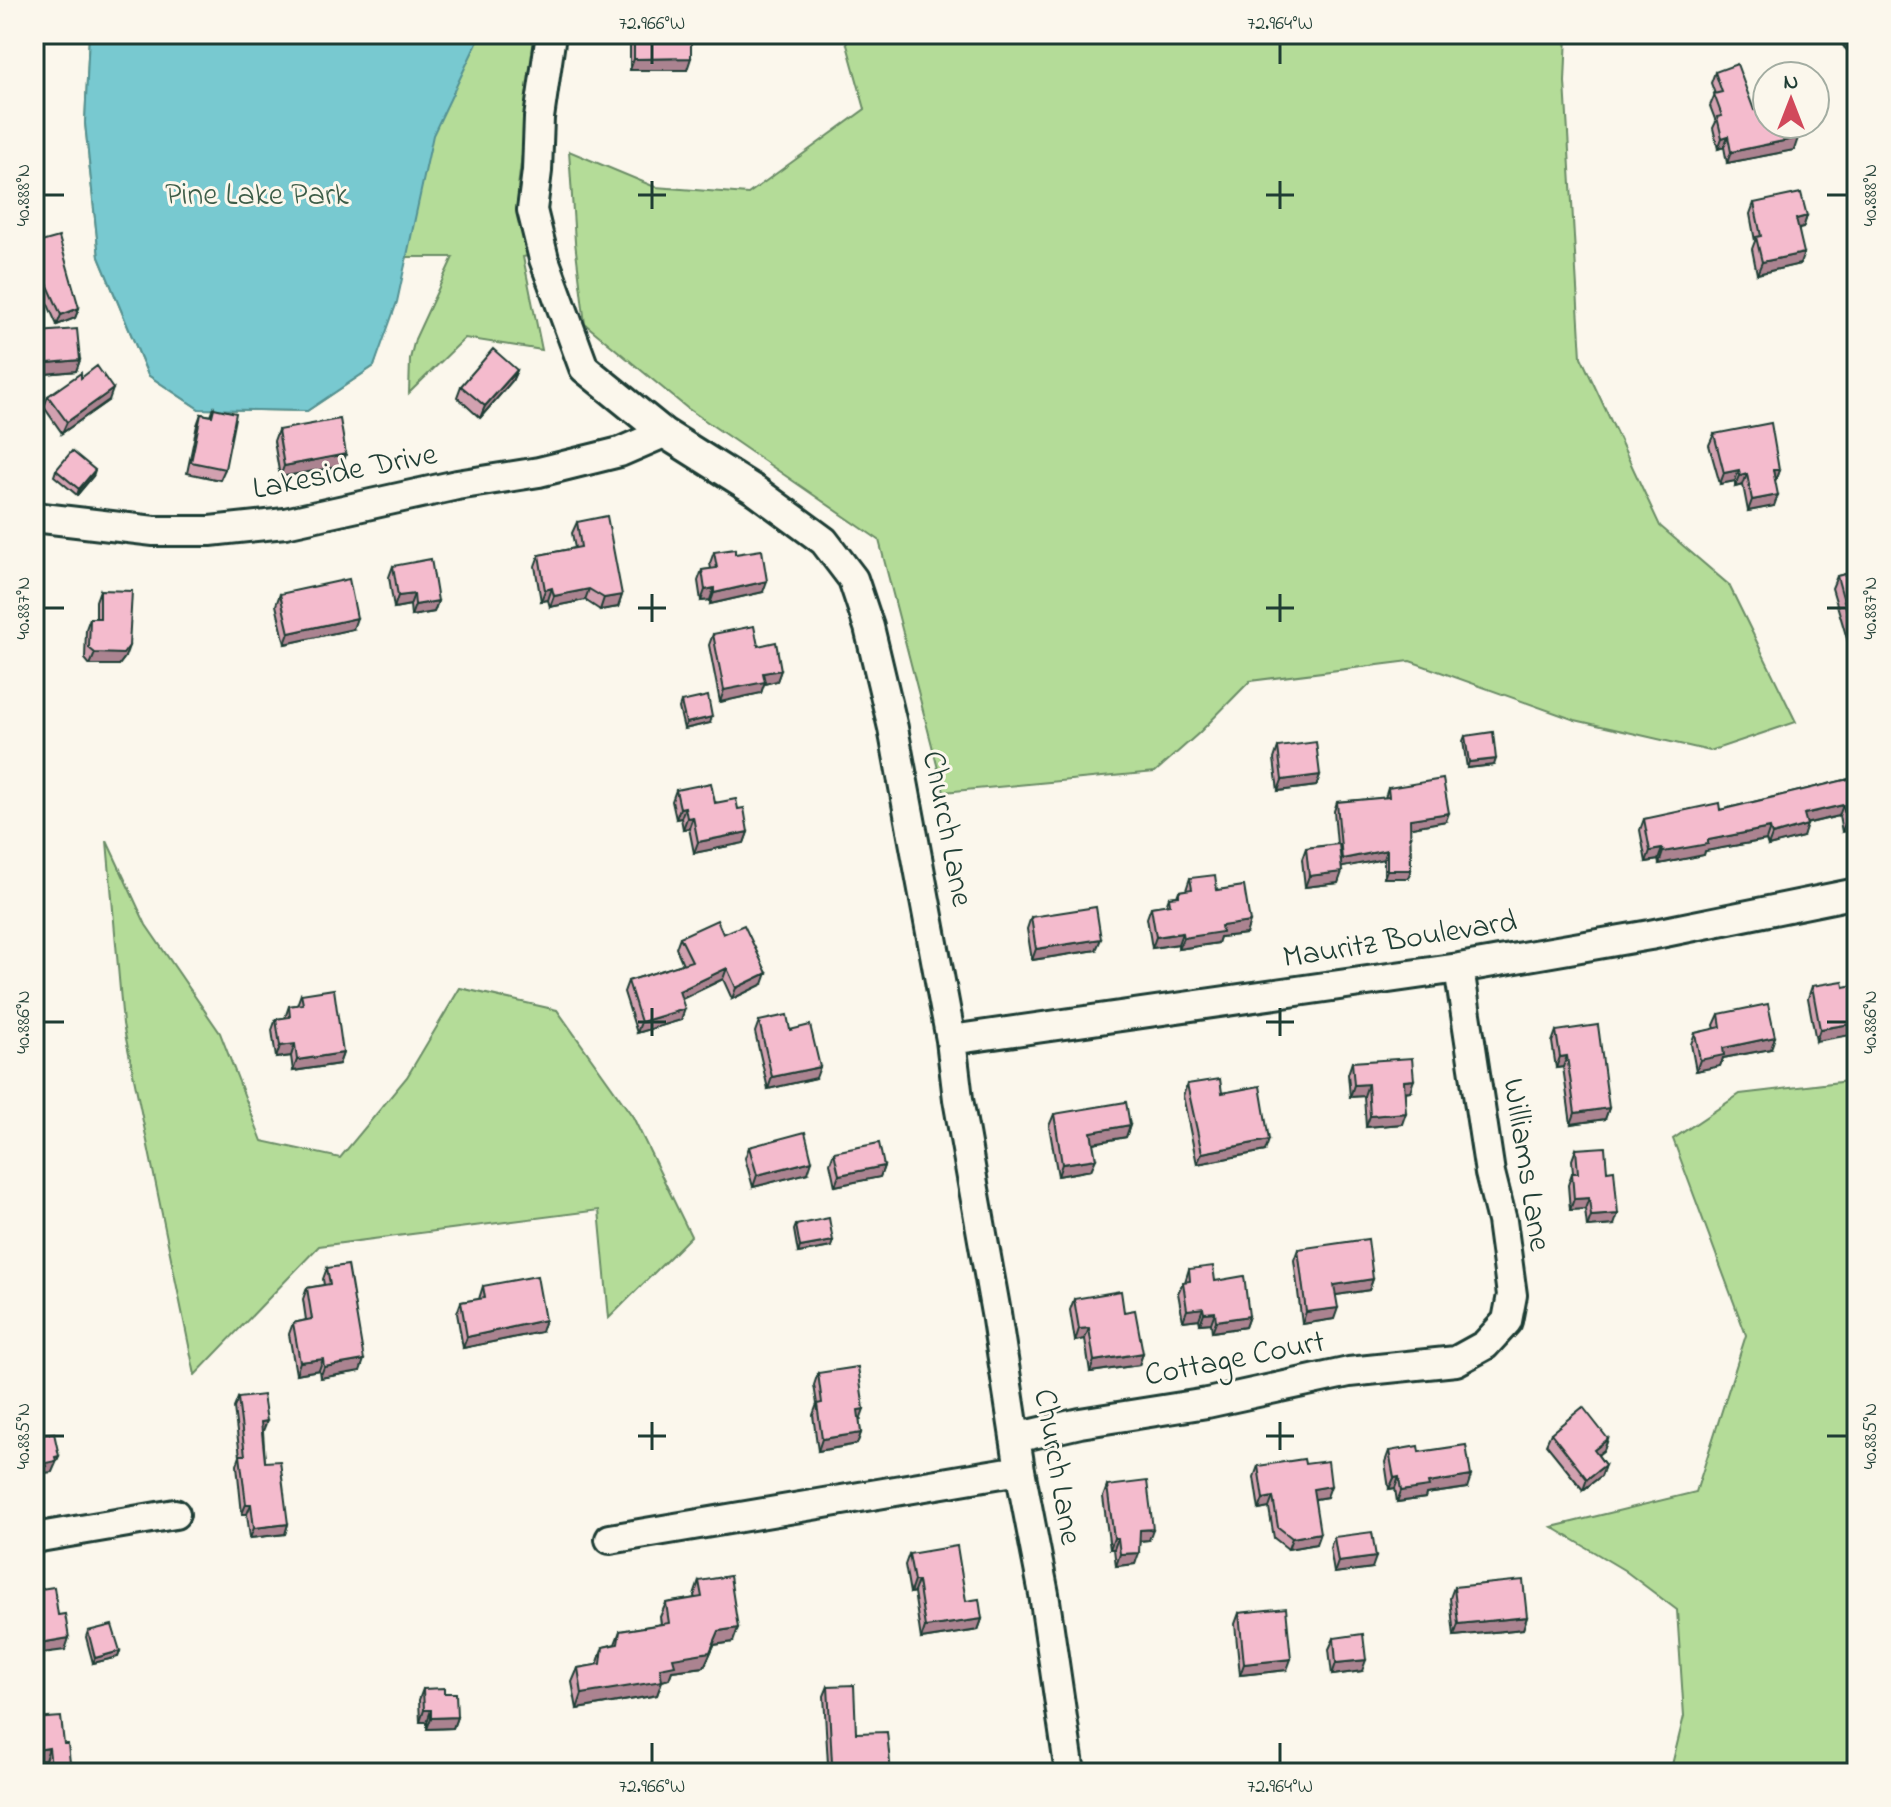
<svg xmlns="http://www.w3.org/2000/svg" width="1891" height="1807" viewBox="0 0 1891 1807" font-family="'Indie Flower',sans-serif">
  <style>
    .green { fill: #b4dc98; stroke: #6a8c66; stroke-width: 2 }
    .water { fill: #78c9d0; stroke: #549192; stroke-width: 2 }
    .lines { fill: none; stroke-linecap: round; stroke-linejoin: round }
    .minor-casing { stroke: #1f3d34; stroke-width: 34 }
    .minor { stroke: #fbf7ec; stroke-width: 28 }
    .wall { fill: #d2a1b0; stroke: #1f3d34; stroke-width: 2 }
    .shaded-wall { fill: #ab8390; stroke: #1f3d34; stroke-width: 2 }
    .building { fill: #f4bbcd; stroke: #1f3d34; stroke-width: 2 }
    .ticks { fill: none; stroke: #1f3d34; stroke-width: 3 }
    .labels { text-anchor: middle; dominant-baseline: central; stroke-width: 6; stroke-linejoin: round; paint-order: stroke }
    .park-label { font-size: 32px; fill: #3d5d48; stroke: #fbf7ec }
    .street-label { font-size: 32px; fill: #1f3d34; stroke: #fbf7ec }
    .neatline { fill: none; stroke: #1f3d34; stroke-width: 3 }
    .ticks-label { font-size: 20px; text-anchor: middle; fill: #1f3d34 }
  </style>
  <rect width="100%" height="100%" fill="#fbf7ec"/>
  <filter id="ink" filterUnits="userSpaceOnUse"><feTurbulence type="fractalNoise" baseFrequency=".0125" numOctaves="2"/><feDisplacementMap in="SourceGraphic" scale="16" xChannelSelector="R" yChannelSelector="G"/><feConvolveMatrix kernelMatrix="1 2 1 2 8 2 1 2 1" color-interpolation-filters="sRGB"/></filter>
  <g filter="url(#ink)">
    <path class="green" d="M89,34H537L518,187L528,256L523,257L542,350L465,338L409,393L410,359L415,339L453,257H407L374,366L307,411L199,409L148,375L99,257L85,123Z
      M844,34H1567L1565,82L1581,357L1660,526L1729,585L1796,722L1710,751L1575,720L1410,661L1250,681L1199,733L1155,772L944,792L879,540L687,408L585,324L575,242L569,151L655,187L748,194L865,109Z
      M107,841L146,925L220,1033L262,1141L340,1158L407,1077L460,988L557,1010L633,1117L691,1236L609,1318L599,1210L319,1246L195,1375L123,1024Z
      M1857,1080V1773H1670L1684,1716L1677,1610L1624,1570L1552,1527L1696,1492L1746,1335L1673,1139L1740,1094Z"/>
    <path class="water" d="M89,34H481L433,135L397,302L374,366L307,411L199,409L148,375L99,257L85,123Z"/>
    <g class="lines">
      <defs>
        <path id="minor" d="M551,34L539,118L537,171L532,210L544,259L584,368L664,433L756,491L824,541L853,579L869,627L893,728L951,1040L958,1099L996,1313L1020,1470L1044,1594L1070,1773
          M1856,34L1857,38
          M34,517L154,531H210L285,523L457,485L539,472L620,452L664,433
          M951,1040L1459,968L1650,935L1857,893
          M1015,1438L1080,1423L1207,1403L1349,1372L1456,1361L1485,1345L1507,1321L1512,1295L1502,1221L1490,1173L1459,968
          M34,1538L175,1514
          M610,1539L1020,1470"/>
      </defs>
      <use href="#minor" class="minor-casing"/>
      <use href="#minor" class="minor"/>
    </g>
    <path class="wall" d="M630,34H691L687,70H630Z
      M1715,72L1754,110L1794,150L1727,163L1724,147L1718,149L1713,128L1716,122L1710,106L1715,94L1711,83Z
      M1754,203L1807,216L1803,228L1799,229L1800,264L1757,274L1752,249L1755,241L1750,214Z
      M34,244L79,308L75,318L57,325L41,289Z
      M39,332L80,360L76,371L34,375V344Z
      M517,370L512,381L480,418L457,397L461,386Z
      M81,378L109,400L62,433L44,407L48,396Z
      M214,408L225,469L220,480L187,473L197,425L201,414L211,416Z
      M278,430L346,454L342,466L280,477L274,441Z
      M1714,434L1779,470L1775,481L1774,506L1748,511L1743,485L1735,487V481L1720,484L1709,445Z
      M56,470L93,476L77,495L54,476Z
      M577,522L622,595L618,607L600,610L585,600L550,607L548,600L541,601L535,566L539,555L575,548L572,533Z
      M714,552L735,554L763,592L710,604V600L701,601L698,581L702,570L711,569L710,563Z
      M393,566L438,601L434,612L411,616L410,605L394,608L389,577Z
      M1857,571V668L1856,669L1832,588L1837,576Z
      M100,590L125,657L119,665H90L85,659L86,629L90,618H96V601Z
      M280,594L353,629L285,644L276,605Z
      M713,634L758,646L781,670L777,681L764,684L761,693L720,702L709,645Z
      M681,702L710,723L684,729L679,708Z
      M1465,736L1494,765L1467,768L1463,741Z
      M1278,747L1320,775L1316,786L1278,791L1274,759Z
      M1857,777V833L1851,834V830L1842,832L1839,816L1806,824L1803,837L1768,846L1766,840L1705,851L1704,855L1659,864L1658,860L1646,862L1640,830L1644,819L1720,810Z
      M1388,788L1446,821L1410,827L1411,870L1408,878H1384V859L1342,867L1338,883L1305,887L1302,859L1306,848L1337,844L1334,811L1337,802L1385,798Z
      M676,790L738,809L748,832L744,843L694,853L689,828L683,829L681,818L676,819L672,801Z
      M1190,878L1217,890L1246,934L1220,937L1218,943L1178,949V944L1152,948L1147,918L1151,907L1166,905L1169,897L1177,896L1179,891L1186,890Z
      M1031,917L1096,950L1032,960L1027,929Z
      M723,934L763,984L732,999L723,979L682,999L681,1020L637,1033L624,992L628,981L683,964L676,948L680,937Z
      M1812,986L1844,987L1816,1041L1808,998Z
      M301,994L343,1053L339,1064L293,1071L291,1056L276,1058L272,1030L276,1019L285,1018L289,1006L297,1005Z
      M1719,1014L1771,1049L1723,1058L1720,1066L1696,1071L1691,1044L1695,1033L1715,1029L1714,1025Z
      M759,1021L790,1030L816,1078L768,1089L755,1032Z
      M1556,1031L1609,1108L1605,1119L1571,1124L1563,1067L1556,1068L1552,1042Z
      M1352,1062L1410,1091L1405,1092L1402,1124L1366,1127L1364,1096L1350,1097L1348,1074Z
      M1187,1084L1222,1093L1265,1151L1197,1164L1183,1096Z
      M1054,1114L1130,1125L1126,1137L1093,1143L1091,1170L1058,1176L1049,1126Z
      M749,1147L808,1173L753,1187L745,1158Z
      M1576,1149L1614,1225L1587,1227L1585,1209L1570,1210L1568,1185L1572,1173H1573L1572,1160Z
      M834,1152L884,1166L880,1177L835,1186L830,1163Z
      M796,1225L831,1247L798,1253L794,1230Z
      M1298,1249L1373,1279L1369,1290L1336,1295L1334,1319L1302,1324L1294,1260Z
      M327,1268L360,1371L320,1378L319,1370L296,1374L289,1334L293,1323L306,1320L303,1299L307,1288L324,1285L323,1279Z
      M1189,1269L1215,1281L1249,1316L1245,1327L1212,1332L1211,1323L1200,1324L1199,1319L1183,1321L1178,1293L1183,1282H1185Z
      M483,1286L541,1332L463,1348L457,1313L461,1302L479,1299Z
      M1074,1299L1143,1353L1139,1365L1090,1372L1085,1339L1075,1341L1070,1310Z
      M818,1373L860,1420H859L861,1433L857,1444L818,1451L813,1415L817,1404L814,1385Z
      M238,1398L263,1431L265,1462L288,1524L285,1534L250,1538L247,1514H242L237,1465L240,1456L234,1408Z
      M1551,1433L1608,1439L1604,1450L1598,1455L1605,1465L1601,1476L1583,1490L1546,1444Z
      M1389,1451L1419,1452L1467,1488L1426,1494L1425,1498L1397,1502L1395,1488L1389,1489L1385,1462Z
      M1305,1464L1327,1497L1315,1499L1316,1544L1288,1549L1274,1538L1269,1508L1259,1510L1254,1477L1258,1466Z
      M1107,1486L1149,1540L1140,1541L1135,1564L1116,1566L1114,1549H1110L1103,1497Z
      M1334,1537L1372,1568L1334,1573L1330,1548Z
      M909,1554L966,1601L982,1619L978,1630L921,1639L914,1592L910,1593L905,1565Z
      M699,1581L733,1642L714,1645L704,1667L672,1671L669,1679L662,1681L657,1695L577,1709L572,1682L578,1668L597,1665L603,1647L615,1644L620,1631L661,1624L660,1617L666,1603L695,1598L694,1596Z
      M1454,1587L1527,1617L1523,1629L1454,1636L1450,1598Z
      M1239,1613L1287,1670L1240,1675L1235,1624Z
      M88,1631L120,1651L118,1657L93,1663L86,1637Z
      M1334,1638L1362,1671L1332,1675L1329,1649Z
      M828,1686L856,1733L891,1773H824L828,1764L824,1696Z
      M423,1689L444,1693L457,1717L453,1728L427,1729V1722H420L419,1700Z
      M34,1719L64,1744L70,1763L67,1773H47L45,1760L34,1761Z"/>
    <path class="shaded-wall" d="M691,58L687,70H630L634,59Z
      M42,96L38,106L34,107V97Z
      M1728,136L1724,147L1718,149L1722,138Z
      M1798,138L1794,150L1727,163L1731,152Z
      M1807,216L1803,228L1792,230L1796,219Z
      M1804,253L1800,264L1757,274L1762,262Z
      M45,279L41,289L34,291V282Z
      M79,308L75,318L57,325L61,315Z
      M80,360L76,371L34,375L37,364Z
      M517,370L512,381L480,418L485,406Z
      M113,389L109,400L62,433L67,422Z
      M346,454L342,466L280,477L284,466Z
      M95,470L93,476L77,495L79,489Z
      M1739,470L1735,481L1720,484L1724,473Z
      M1773,470H1779L1775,481Z
      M1747,474L1743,485L1735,487L1740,476Z
      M1778,495L1774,506L1748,511L1752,500Z
      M767,581L763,592L710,604L714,593Z
      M552,588L548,600L541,601L545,590Z
      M714,588L710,600L701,601L705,590Z
      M589,589L585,600L550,607L554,596Z
      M414,594L410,605L394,608L398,596Z
      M622,595L618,607L600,610L604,598Z
      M438,601L434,612L411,616L415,605Z
      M357,618L353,629L285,644L289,633Z
      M129,646L125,657L119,665H90L95,653Z
      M781,670L777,681L764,684L761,693L720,702L724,690L763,673Z
      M712,717L710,723L684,729L686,723Z
      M1496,759L1494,765L1467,768L1469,762Z
      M1320,775L1316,786L1278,791L1282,780Z
      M1843,805L1839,816L1800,825L1804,814Z
      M685,807L681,818L676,819L680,808Z
      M1449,813L1446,821L1407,828L1410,819Z
      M693,817L689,828L683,829L687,818Z
      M1855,819L1851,830L1842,832L1846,821Z
      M1855,823H1857V833L1851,834Z
      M1807,825L1803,837L1768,846L1772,835Z
      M1770,828L1766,840L1705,851L1704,855L1659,864L1663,852L1708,840Z
      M748,832L744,843L694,853L698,842Z
      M1662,849L1658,860L1646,862L1650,851Z
      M1387,850L1384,859L1339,868L1342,859Z
      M1387,870H1411L1408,878H1384Z
      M1342,872L1338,883L1305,887L1309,876Z
      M1250,922L1246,934L1220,937L1218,943L1178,949L1183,938L1221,926Z
      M1182,933L1178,944L1152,948L1156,937Z
      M1101,939L1096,950L1032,960L1036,949Z
      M727,968L723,979L675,1002L679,991Z
      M767,973L763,984L732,999L736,988Z
      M685,1009L681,1020L637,1033L641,1022Z
      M1857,1023V1034L1816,1041L1820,1029Z
      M1775,1037L1771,1049L1723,1058L1720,1066L1696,1071L1700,1060L1723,1048Z
      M295,1044L291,1056L276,1058L280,1046Z
      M343,1053L339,1064L293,1071L297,1060Z
      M1567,1056L1563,1067L1556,1068L1560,1057Z
      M820,1067L816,1078L768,1089L772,1077Z
      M1414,1080L1410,1091L1400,1092L1404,1081Z
      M1368,1084L1364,1096L1350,1097L1354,1085Z
      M1609,1108L1605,1119L1571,1124L1575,1113Z
      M1406,1113L1402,1124L1366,1127L1370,1116Z
      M1130,1125L1126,1137L1087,1144L1091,1132Z
      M1269,1140L1265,1151L1197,1164L1202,1153Z
      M1096,1159L1091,1170L1058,1176L1062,1164Z
      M812,1161L808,1173L753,1187L757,1175Z
      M884,1166L880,1177L835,1186L839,1175Z
      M1589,1198L1585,1209L1570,1210L1574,1199Z
      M1618,1214L1614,1225L1587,1227L1591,1216Z
      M833,1241L831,1247L798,1253L800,1247Z
      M1373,1279L1369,1290L1330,1296L1334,1285Z
      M1203,1308L1199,1319L1183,1321L1187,1310Z
      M1338,1308L1334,1319L1302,1324L1306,1312Z
      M1215,1312L1211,1323L1200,1324L1204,1313Z
      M1249,1316L1245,1327L1212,1332L1216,1321Z
      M545,1320L541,1332L463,1348L467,1337Z
      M1089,1328L1085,1339L1075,1341L1079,1329Z
      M1143,1353L1139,1365L1090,1372L1094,1361Z
      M323,1359L319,1370L296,1374L300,1362Z
      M364,1360L360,1371L320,1378L324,1367Z
      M864,1409L860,1420L853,1421L858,1410Z
      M267,1421L263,1431L258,1432L261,1422Z
      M861,1433L857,1444L818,1451L822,1439Z
      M1608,1439L1604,1450L1590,1461L1594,1450Z
      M59,1456L52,1472L45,1473L43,1477L34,1479V1469L55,1457Z
      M1605,1465L1601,1476L1583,1490L1587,1479Z
      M1471,1476L1467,1488L1426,1494L1425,1498L1397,1502L1401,1491L1428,1483Z
      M1399,1477L1395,1488L1389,1489L1394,1478Z
      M1331,1486L1327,1497L1309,1500L1313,1489Z
      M1273,1497L1269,1508L1259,1510L1263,1499Z
      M246,1504H251L247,1514H242Z
      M288,1524L285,1534L250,1538L254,1528Z
      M1153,1529L1149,1540L1136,1541L1140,1530Z
      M1320,1533L1316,1544L1288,1549L1292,1538Z
      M1114,1538H1118L1114,1549H1110Z
      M1139,1553L1135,1564L1116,1566L1120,1554Z
      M1376,1557L1372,1568L1334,1573L1338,1562Z
      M914,1581H918L914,1592L910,1593Z
      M1527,1617L1523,1629L1454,1636L1458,1624Z
      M982,1619L978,1630L921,1639L925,1627Z
      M738,1628L733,1642L714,1645L704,1667L672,1671L669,1679L662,1681L657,1695L577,1709L582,1694L660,1668L673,1658L719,1631Z
      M69,1638L65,1650L34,1654V1644Z
      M120,1651L118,1657L93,1663L95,1658Z
      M1291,1659L1287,1670L1240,1675L1244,1664Z
      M1366,1660L1362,1671L1332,1675L1336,1663Z
      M424,1710H431L427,1722H420Z
      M457,1717L453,1728L427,1729L431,1718Z
      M49,1748L45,1760L34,1761L37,1750Z
      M70,1763L67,1773H49L51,1766Z"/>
    <path class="building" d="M34,34H36L42,76L40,77L42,96L34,97Z
      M634,34H691V58L634,59Z
      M1737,64L1754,110L1767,107V124H1795L1798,138L1731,152L1728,136L1722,138L1717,117L1722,116L1714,94L1722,92L1715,72Z
      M1801,193L1807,216L1796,219L1804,253L1762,262L1756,237L1761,236L1754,203Z
      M59,237L79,308L61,315L45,279L34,282V244Z
      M77,329L80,360L37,364L35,341H40L39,332Z
      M493,349L517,370L485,406L461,386Z
      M97,366L113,389L67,422L48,396L81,373V378Z
      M214,408L236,413L225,469L191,462L201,414L212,416Z
      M340,419L346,454L284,466L278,430Z
      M1771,423L1779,470H1773L1778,495L1752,500L1747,474L1740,476L1739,470L1724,473L1714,434Z
      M72,451L95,470L79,489L56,470Z
      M607,516L622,595L604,598L589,589L554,596L552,588L545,590L539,555L581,547L577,522Z
      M735,549V554L762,550L767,581L714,593V588L705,590L702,570L717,568L714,552Z
      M431,559L438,601L415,605L414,594L398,596L393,566Z
      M1857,571V648L1837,576Z
      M349,579L357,618L289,633L280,594Z
      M100,590L132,591L129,646L123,654L95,653L89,648L90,618H100Z
      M754,626L758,646L776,642L781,670L763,673L765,682L724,690L713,634Z
      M708,696L712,717L686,723L681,702Z
      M1493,732L1496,759L1469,762L1465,736Z
      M1316,742L1320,775L1282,780L1278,747Z
      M1857,777V823H1855V819L1846,821L1843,805L1804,814L1807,825L1772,835L1770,828L1708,840V844L1663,852L1662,849L1650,851L1644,819L1719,803L1720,810Z
      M1443,779L1449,813L1410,819L1411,870H1387V850L1342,859L1337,802L1389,797L1388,788Z
      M711,783L715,803L736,799L738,809L744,808L748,832L698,842L693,817L687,818L685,807L680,808L676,790Z
      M1339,844L1342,872L1309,876L1306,848Z
      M1215,875L1217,890L1244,886L1250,922L1221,926L1222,932L1183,938L1182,933L1156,937L1151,907L1170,904L1169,897L1179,896V891L1192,889L1190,878Z
      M1096,907L1101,939L1036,949L1031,917Z
      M717,920L723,934L744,925L767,973L736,988L727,968L679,991L685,1009L641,1022L628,981L692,961L680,937Z
      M1843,981L1844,987L1855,985L1857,991V1023L1820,1029L1812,986Z
      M334,989L343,1053L297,1060L295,1044L280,1046L276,1019L290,1017L289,1006L303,1004L301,994Z
      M1768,1004L1775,1037L1723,1048L1724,1055L1700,1060L1695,1033L1721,1027L1719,1014Z
      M787,1015L790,1030L810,1025L820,1067L772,1077L759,1021Z
      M1598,1025L1609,1108L1575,1113L1567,1056L1560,1057L1556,1031Z
      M1412,1058L1414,1080L1404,1081L1406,1113L1370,1116L1368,1084L1354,1085L1352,1062Z
      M1220,1079L1222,1093L1260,1086L1269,1140L1202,1153L1187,1084Z
      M1126,1102L1130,1125L1091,1132L1096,1159L1062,1164L1054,1114Z
      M805,1132L812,1161L757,1175L749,1147Z
      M879,1143L884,1166L839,1175L834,1152Z
      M1605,1147L1607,1171L1614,1170L1618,1214L1591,1216L1589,1198L1574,1199L1572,1173H1578L1576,1149Z
      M829,1218L833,1241L800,1247L796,1225Z
      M1368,1239L1373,1279L1334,1285L1338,1308L1306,1312L1298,1249Z
      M348,1265L364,1360L324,1367L323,1359L300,1362L293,1323L312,1319L307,1288L330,1284L327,1268Z
      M1213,1266L1215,1281L1244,1276L1249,1316L1216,1321L1215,1312L1204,1313L1203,1308L1187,1310L1183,1282L1190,1281L1189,1269Z
      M537,1276L545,1320L467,1337L461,1302L485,1298L483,1286Z
      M1121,1291L1124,1312L1135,1310L1143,1353L1094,1361L1089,1328L1079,1329L1074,1299Z
      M858,1367L864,1409L858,1410L861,1433L822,1439L817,1404L822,1403L818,1373Z
      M263,1395L267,1421L261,1422L265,1462L280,1461L288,1524L254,1528L251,1504H246L240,1455H245L238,1398Z
      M1583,1407L1608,1439L1594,1450L1605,1465L1587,1479L1551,1433Z
      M54,1433L59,1456L55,1457L56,1461L46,1463L47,1466L34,1469V1436Z
      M1466,1445L1471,1476L1428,1483L1429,1487L1401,1491L1399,1477L1394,1478L1389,1451L1418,1446L1419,1452Z
      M1304,1459L1305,1464L1328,1461L1331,1486L1313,1489L1320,1533L1292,1538L1278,1527L1273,1497L1263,1499L1258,1466Z
      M1147,1481L1153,1529L1140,1530L1139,1553L1120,1554L1118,1538H1114L1107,1486Z
      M1372,1532L1376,1557L1338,1562L1334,1537Z
      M957,1546L966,1601L979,1599L982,1619L925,1627L918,1581H914L909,1554Z
      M730,1576L738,1628L719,1631L710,1652L673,1658L675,1665L660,1668L662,1681L582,1694L578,1668L601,1664L603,1647L618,1644L620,1631L669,1623L666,1603L702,1597L699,1581Z
      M1523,1580L1527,1617L1458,1624L1454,1587Z
      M54,1587L58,1615L65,1614L69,1638L34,1644V1590Z
      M1286,1608L1291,1659L1244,1664L1239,1613Z
      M112,1625L120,1651L95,1658L88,1631Z
      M1363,1634L1366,1660L1336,1663L1334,1638Z
      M854,1685L856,1733L887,1732L891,1773H829L828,1764L832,1763L828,1686Z
      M444,1688V1693H456L457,1717L431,1718V1710H424L423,1689Z
      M61,1717L64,1744H68L70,1763L51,1766L49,1748L37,1750L34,1719Z"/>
  </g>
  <path class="ticks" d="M652,44V64M1280,44V64M652,181V209M1280,181V209M44,195H64M638,195H666M1266,195H1294M1827,195H1847M652,594V622M1280,594V622M44,608H64M638,608H666M1266,608H1294M1827,608H1847M652,1008V1036M1280,1008V1036M44,1022H64M638,1022H666M1266,1022H1294M1827,1022H1847M652,1422V1450M1280,1422V1450M44,1436H64M638,1436H666M1266,1436H1294M1827,1436H1847M652,1743V1763M1280,1743V1763"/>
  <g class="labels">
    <g class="park-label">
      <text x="257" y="196">Pine Lake Park</text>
    </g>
    <g class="street-label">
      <text transform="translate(345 473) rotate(-11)">Lakeside Drive</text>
      <text transform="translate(946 829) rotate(79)">Church Lane</text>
      <text transform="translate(1400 941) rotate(-9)">Mauritz Boulevard</text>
      <text transform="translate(1525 1165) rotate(81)">Williams Lane</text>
      <text transform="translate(1235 1360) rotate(-11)">Cottage Court</text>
      <text transform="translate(1056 1467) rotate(80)">Church Lane</text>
    </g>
  </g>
  <rect width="1891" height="1807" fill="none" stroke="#fbf7ec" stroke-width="88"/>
  <g transform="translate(1791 100)"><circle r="38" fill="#fbf7ec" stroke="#a3ada2" stroke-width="2"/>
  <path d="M0-6L14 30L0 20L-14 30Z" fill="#d1495b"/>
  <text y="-12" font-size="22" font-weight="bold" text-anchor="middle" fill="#1f3d34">N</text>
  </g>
  <rect x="44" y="44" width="1803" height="1719" class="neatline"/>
  <g class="ticks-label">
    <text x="652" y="29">72.966°W</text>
    <text x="1280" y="29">72.964°W</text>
    <text transform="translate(22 195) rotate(-90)" y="7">40.888°N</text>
    <text transform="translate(1869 195) rotate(-90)" y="7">40.888°N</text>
    <text transform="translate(22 608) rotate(-90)" y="7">40.887°N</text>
    <text transform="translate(1869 608) rotate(-90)" y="7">40.887°N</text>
    <text transform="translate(22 1022) rotate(-90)" y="7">40.886°N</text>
    <text transform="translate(1869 1022) rotate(-90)" y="7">40.886°N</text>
    <text transform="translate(22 1436) rotate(-90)" y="7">40.885°N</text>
    <text transform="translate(1869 1436) rotate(-90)" y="7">40.885°N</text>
    <text x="652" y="1792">72.966°W</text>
    <text x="1280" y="1792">72.964°W</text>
  </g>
</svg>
